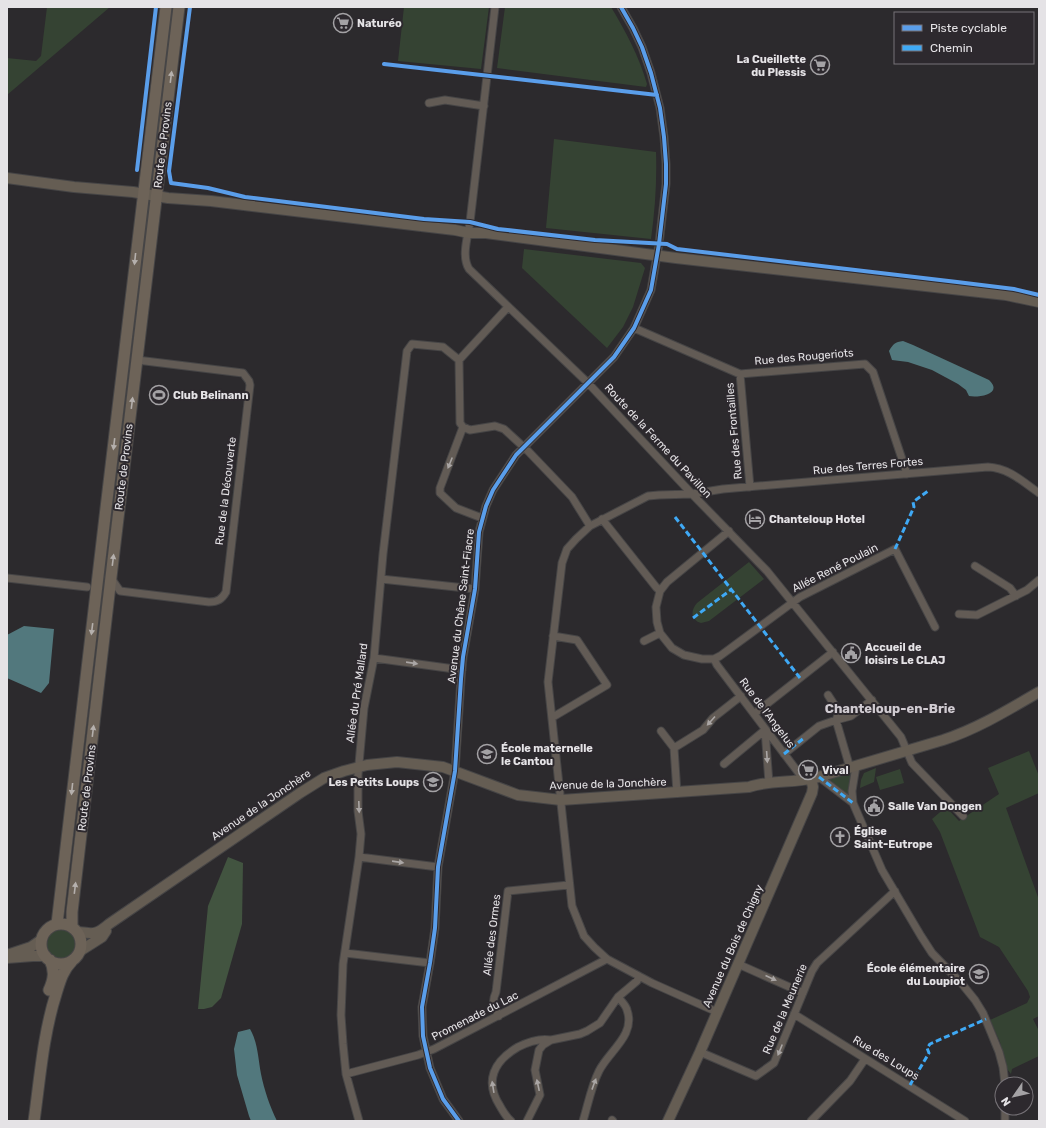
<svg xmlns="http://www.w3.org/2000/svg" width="1046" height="1128" viewBox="0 0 1046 1128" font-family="Rubik,sans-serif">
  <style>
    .green { fill: #354333 }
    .forest { fill: #425440 }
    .water { fill: #52787d }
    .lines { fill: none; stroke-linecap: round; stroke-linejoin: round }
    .street-casing { stroke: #464546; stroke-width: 9 }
    .secondary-casing { stroke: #464546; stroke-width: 12 }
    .primary-casing { stroke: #464546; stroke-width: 13 }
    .street { stroke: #625b55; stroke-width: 7 }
    .secondary { stroke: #655d53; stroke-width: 10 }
    .primary { stroke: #6d6358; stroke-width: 11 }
    .quiet { stroke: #3fa9f5; stroke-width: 3; stroke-dasharray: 6 3; stroke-linecap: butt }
    .cycleway-casing { stroke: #2d292e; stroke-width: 6 }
    .cycleway { stroke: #5a9eea; stroke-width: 4 }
    .oneway { fill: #b5b0ad }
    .oneway2 { fill: #aaa6a5 }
    .labels { text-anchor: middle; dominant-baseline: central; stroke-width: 4; stroke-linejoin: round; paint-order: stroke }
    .poi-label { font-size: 11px; font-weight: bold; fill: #e5e3e6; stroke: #2d292e; text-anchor: start }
    .street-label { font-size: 11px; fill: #e5e3e6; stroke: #2d292e }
    .quarter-label { font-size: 13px; font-weight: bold; fill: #d1ccd2; stroke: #2d292e }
  </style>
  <rect width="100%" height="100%" fill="#2c2a2d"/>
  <path class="green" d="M47,7H110L7,95V58L36,61L41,56Z
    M404,7H489L481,69L398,61Z
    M505,7H611C626,32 639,56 647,84L646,87L497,68Z
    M554,139L656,152C657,182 655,210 651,239L546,228Z
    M524,249L641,263L645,268L633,307L623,327L607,348L522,268Z
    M749,562L764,579L709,621L701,623C691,620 690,611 697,603Z
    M1029,751L1039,776V793L1006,808L1039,900V1016L1033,1019L1039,1031V1056L1012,1069L1011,1074L1007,1069L1000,1042L990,1020L1027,1003L1030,997L1028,991L999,947L980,937L940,832L932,819L946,807L959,821L999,794L988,768Z
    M876,768L874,782L860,788L861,780L864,773Z
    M900,769L904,783L880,790L876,777Z
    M850,772L852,775L849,794L847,795L825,779Z
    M44 944a17 17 0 1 1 34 0a17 17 0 1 1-34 0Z"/>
  <path class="forest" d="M228,857L243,863L242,924L221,998L212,1007L204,1009H198L208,906Z"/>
  <path class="water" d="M903,341L913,345L989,380C1004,394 978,398 969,396L966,390L958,384L932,370L908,362L892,360L889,351C893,344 895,342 903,341Z
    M24,626L54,629L49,683L41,693L7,678V635Z
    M250,1029C258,1043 258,1058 261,1074C264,1089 270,1107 277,1121H251L249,1116L237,1075L234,1049L238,1032Z"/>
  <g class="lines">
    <defs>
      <path id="street" d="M495,7L470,222C468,236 461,256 469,269L588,383L692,494L767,571L901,737L912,763L963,816
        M429,103L445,100L484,106
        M508,307L459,360L460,423L463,427L470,430L495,426L504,429L528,451L572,497L590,526
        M634,328L740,374L865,364L873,372L907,474
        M740,374L750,487
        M463,427L440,488V493L456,508L482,518
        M602,519L656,587L660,591
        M729,531L667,582L660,591L656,607L657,622L660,633L672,648L684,655L702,659H714L720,656L800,597L895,549L935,627
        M975,566L1010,588L1016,596
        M7,578L87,587
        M111,578L120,591L209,602C218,602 222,599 226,592L250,385L249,381L243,373L137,360
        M381,579L475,589
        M959,614L977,615L1027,590L1039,580
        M644,641L660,633
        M374,658L462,670
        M714,659L717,665L804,780
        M828,695L839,712L836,720L850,768
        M754,714L833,652
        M553,717L607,685L577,640L553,636
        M765,730L769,783
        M661,731L674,748L677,793
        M674,748L703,730L713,718L741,696
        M784,754L819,726L836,720L851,716L872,700
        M724,764L765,730
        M856,766L852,791L853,803L882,870L921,936L932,953L962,984L975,1000L983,1013L999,1052L1003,1067L1005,1084
        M819,777L853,803
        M359,857L438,867
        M345,953L430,963
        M738,964L803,993
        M717,1012L652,983L607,959L594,947L584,936L572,906L548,682L562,563L567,549L576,539L590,526L648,496L659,495L692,494L723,489L988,467C1009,468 1023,482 1039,493
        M794,1014L965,1121
        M499,1016C494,1006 491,1003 496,992L508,891L569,885
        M700,1052L756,1076L774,1063L812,971L817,963L895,891
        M346,1074L418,1055L434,1049L607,959
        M612,1120L613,1121
        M359,1121L346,1074L343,1044L341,1015L343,964L359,857L361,834L358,811V775L364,708L374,658L383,554L407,351L412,344L443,347L459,360
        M459,1121L443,1099L430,1068L423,1036L422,1007L430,963L435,928L438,867L455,771L461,679L463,657L475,589L479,532L486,506L493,490L516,455L614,357L634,328L651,290L659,244L666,184V164L664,137L660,108L651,73L642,47L633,28L621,7
        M511,1121C506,1117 503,1111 500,1106C484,1081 494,1061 518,1047C528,1042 540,1038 551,1040
        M527,1121L540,1095L535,1070L539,1050L543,1045L551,1040L580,1034L587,1031L600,1023L618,997L637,981L639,976
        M583,1121C588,1105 591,1087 599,1071C609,1051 636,1035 627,1010C626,1005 621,1001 618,997
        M811,1121L850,1081L865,1059
        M1005,1121V1108"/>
      <path id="secondary" d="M7,178L74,187L133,192L168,198L211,201L455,230L469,233H486L676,258L1006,295L1039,302
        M78,932C94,934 96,935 109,924L300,793L324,778L344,771L367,765L397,762L443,767L518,795L561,800L749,787C770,780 793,783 815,778L943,740C977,729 1008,710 1039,692
        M80,951L102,937L106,931
        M10,954L31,947L41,940
        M7,958L33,956H46
        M668,1121L700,1052L812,793L813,787L811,779"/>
      <path id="primary" d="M41 944a20 20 0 1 1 40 0a20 20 0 1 1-40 0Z
        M57,924C92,618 130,313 166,7
        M72,927V912L111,577L179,7
        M49,990C54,979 55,971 50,960
        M34,1121C40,1078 43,1035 56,994C60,981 63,970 72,961"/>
    </defs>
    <use href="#street" class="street-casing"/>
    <use href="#secondary" class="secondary-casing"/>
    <use href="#primary" class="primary-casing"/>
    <use href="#street" class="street"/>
    <use href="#secondary" class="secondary"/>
    <use href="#primary" class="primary"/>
    <path class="quiet" d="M675,517L800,678
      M895,549L914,507L913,502L928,491
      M693,618L732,589
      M784,754L804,738
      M819,777L853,803
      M910,1085L929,1053L927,1048L930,1044L986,1019"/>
    <defs>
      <path id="cycleway" d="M190,7L169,171L171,183L208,188L245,197L424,219L470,222L498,229L595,240L667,244L677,249L957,282L1014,289L1039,295
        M384,64L657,95
        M137,170L156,7
        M459,1121L443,1099L430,1068L423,1036L422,1007L430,963L435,928L438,867L455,771L461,679L463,657L475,589L479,532L486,506L493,490L516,455L614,357L634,328L651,290L659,244L666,184V164L664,137L660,108L651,73L642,47L633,28L621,7"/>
    </defs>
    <use href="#cycleway" class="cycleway-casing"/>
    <use href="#cycleway" class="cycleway"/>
  </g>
  <defs><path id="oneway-solid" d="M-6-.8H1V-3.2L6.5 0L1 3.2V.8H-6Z"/></defs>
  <g class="oneway">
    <use href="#oneway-solid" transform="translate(171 77) rotate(-83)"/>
    <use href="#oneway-solid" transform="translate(135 259) rotate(96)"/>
    <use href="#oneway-solid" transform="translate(132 403) rotate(-83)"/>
    <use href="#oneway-solid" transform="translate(114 444) rotate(97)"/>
    <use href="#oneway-solid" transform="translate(113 560) rotate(-83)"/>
    <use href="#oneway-solid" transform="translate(92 629) rotate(97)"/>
    <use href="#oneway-solid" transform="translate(93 731) rotate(-83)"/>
    <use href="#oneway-solid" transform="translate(72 789) rotate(96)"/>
    <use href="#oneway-solid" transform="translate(75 888) rotate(-83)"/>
  </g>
  <g class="oneway2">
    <use href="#oneway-solid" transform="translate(450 463) rotate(112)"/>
    <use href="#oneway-solid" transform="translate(412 663) rotate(8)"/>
    <use href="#oneway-solid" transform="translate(711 721) rotate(132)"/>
    <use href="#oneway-solid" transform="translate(767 757) rotate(86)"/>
    <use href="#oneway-solid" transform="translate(359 807) rotate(88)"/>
    <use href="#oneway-solid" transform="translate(398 862) rotate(8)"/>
    <use href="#oneway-solid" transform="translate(771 978) rotate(24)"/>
    <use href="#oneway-solid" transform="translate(780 1050) rotate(112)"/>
    <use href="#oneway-solid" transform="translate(594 1084) rotate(-70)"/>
    <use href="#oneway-solid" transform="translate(538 1085) rotate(-102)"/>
    <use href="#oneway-solid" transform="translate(493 1087) rotate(-99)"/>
  </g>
  <defs>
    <symbol id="supermarket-ring" viewBox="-11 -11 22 22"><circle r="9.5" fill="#2d292e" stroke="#a4a2a5" stroke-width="1.5"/><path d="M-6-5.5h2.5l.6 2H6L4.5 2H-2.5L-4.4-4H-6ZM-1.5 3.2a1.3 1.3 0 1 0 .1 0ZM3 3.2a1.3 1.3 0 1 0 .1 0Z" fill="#a4a2a5"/></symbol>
    <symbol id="stadium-ring" viewBox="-11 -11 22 22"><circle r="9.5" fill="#2d292e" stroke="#a4a2a5" stroke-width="1.5"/><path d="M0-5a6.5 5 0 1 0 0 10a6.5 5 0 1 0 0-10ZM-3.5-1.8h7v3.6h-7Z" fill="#a4a2a5"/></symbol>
    <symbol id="hotel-ring" viewBox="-11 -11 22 22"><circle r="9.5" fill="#2d292e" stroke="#a4a2a5" stroke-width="1.5"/><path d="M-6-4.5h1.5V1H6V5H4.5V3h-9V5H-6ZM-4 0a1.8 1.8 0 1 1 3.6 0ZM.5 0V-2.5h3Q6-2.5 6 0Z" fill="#a4a2a5"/></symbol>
    <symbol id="civic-ring" viewBox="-11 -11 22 22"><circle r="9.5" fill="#2d292e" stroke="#a4a2a5" stroke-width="1.5"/><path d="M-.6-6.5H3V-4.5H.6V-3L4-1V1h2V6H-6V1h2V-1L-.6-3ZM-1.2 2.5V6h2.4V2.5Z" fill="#a4a2a5"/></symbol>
    <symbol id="school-ring" viewBox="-11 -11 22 22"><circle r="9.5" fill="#2d292e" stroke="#a4a2a5" stroke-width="1.5"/><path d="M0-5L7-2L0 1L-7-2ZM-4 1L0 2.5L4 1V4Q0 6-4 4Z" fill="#a4a2a5"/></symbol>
    <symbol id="church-ring" viewBox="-11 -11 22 22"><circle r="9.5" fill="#2d292e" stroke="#a4a2a5" stroke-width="1.5"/><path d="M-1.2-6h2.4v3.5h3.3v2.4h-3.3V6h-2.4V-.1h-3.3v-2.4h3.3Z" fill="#a4a2a5"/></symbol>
  </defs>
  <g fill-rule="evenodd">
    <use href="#supermarket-ring" x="332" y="12" width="22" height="22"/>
    <use href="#supermarket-ring" x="809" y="54" width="22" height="22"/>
    <use href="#stadium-ring" x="148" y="384" width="22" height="22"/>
    <use href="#hotel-ring" x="744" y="508" width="22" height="22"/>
    <use href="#civic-ring" x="840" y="642" width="22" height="22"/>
    <use href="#school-ring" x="476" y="743" width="22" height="22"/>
    <use href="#supermarket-ring" x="797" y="759" width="22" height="22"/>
    <use href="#school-ring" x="422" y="771" width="22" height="22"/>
    <use href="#civic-ring" x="863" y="795" width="22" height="22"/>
    <use href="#church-ring" x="829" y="826" width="22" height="22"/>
    <use href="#school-ring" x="968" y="963" width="22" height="22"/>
  </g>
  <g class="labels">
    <g class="poi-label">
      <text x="357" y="23">Naturéo</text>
      <text x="806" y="59" text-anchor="end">La Cueillette<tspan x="806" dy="13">du Plessis</tspan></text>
      <text x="173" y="395">Club Belinann</text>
      <text x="769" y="519">Chanteloup Hotel</text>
      <text x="865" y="647">Accueil de<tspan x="865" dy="13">loisirs Le CLAJ</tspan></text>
      <text x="501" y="748">École maternelle<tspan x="501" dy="13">le Cantou</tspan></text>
      <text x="822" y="770">Vival</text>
      <text x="419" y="782" text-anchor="end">Les Petits Loups</text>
      <text x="888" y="806">Salle Van Dongen</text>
      <text x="854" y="831">Église<tspan x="854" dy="13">Saint-Eutrope</tspan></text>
      <text x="965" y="968" text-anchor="end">École élémentaire<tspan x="965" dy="13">du Loupiot</tspan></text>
    </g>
    <g class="street-label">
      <text transform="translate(163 145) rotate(-83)">Route de Provins</text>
      <text transform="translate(804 357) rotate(-5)">Rue des Rougeriots</text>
      <text transform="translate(734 431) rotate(-95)">Rue des Frontailles</text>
      <text transform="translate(658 441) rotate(47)">Route de la Ferme du Pavillon</text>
      <text transform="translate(868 466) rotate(-5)">Rue des Terres Fortes</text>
      <text transform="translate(124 467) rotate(-83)">Route de Provins</text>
      <text transform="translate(226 491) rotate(-83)">Rue de la Découverte</text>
      <text transform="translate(835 568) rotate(-27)">Allée René Poulain</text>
      <text transform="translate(461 606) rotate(-83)">Avenue du Chêne Saint-Fiacre</text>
      <text transform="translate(357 693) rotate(-82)">Allée du Pré Mallard</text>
      <text transform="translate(767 713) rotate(53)">Rue de l'Angelus</text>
      <text transform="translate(608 784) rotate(-2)">Avenue de la Jonchère</text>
      <text transform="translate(87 788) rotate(-83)">Route de Provins</text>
      <text transform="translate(261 805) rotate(-34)">Avenue de la Jonchère</text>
      <text transform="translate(492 935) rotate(-83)">Allée des Ormes</text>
      <text transform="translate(733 946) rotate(-66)">Avenue du Bois de Chigny</text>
      <text transform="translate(785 1009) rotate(-67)">Rue de la Meunerie</text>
      <text transform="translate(475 1016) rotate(-27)">Promenade du Lac</text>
      <text transform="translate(886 1058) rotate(31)">Rue des Loups</text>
    </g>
    <g class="quarter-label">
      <text x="890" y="708">Chanteloup-en-Brie</text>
    </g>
  </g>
  <rect width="1046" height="1128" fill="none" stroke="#e5e3e6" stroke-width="16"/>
  <rect x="894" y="12" width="140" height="52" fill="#2d292e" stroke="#777378"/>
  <rect x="902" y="25" width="20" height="6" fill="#5a9eea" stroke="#777378"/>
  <text x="930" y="32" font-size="12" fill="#e5e3e6">Piste cyclable</text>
  <rect x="902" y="45" width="20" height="6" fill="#3fa9f5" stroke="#777378"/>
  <text x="930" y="52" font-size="12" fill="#e5e3e6">Chemin</text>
  <g transform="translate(1014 1096) rotate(236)"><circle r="19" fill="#2d292e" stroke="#777378"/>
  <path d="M0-3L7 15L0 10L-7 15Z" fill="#a4a2a5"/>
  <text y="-6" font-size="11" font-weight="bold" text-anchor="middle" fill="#e5e3e6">N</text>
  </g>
</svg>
